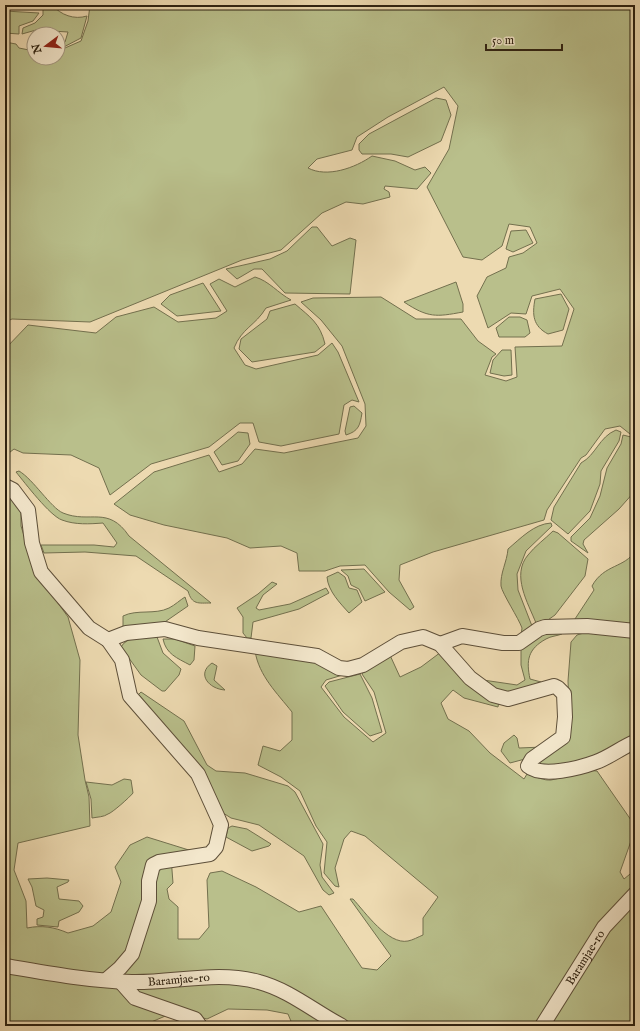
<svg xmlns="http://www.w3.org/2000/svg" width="640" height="1031" viewBox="0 0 640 1031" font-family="'IM FELL English',serif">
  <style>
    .green { fill: #b9bf8b; stroke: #73704e }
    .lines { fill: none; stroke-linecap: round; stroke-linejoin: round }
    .minor-casing { stroke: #5d4f39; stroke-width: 16 }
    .minor { stroke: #f3e7cc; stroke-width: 14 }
    .labels { text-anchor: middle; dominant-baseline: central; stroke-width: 3; stroke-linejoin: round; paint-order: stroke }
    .street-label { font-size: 12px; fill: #2d2111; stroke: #f3e7cc }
  </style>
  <rect width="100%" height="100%" fill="#eddab1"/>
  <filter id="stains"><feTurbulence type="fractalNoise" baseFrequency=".005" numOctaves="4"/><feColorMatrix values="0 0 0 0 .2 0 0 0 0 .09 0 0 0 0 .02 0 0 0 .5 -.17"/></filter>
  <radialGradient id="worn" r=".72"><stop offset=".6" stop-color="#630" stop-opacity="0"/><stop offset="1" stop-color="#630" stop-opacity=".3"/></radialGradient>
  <path class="green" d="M52,5C61,15 74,20 87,16L81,38L58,50V43L65,42L68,32L36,30L22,34L23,28L35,23L43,15V9Z
    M90,5H635V434H630L620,426L605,429L586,455L581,458L547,510L544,520L433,552L400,565L399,580L414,607L410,610L389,592L365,565L340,566L325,571H299L297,553L281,546L250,548L227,538L164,525L130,515L114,504L154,472L209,455L219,472L242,464L255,449L284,453L358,438L366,426L365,404L342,346L321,320L301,302L313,298L381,297L416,319H461L478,341L496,354L492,357L485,375L506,381L517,377L515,347L562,346L574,309L560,289L532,296L526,314L511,313L488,328L477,296L487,277L506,268L509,257L523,253L537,243L530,227L509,224L502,246L482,260L463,257L427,187L449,149L458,106L444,87L388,117L357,137L352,150L317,159L308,168C327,178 355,168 372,156L395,161L415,170L425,167L431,173L417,189L385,186L384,189L389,192L390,197L363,204L346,202L322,213L281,250L242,260L90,322L12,319L5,322V42L16,44L19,48L34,51V58H58V51L81,41L88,21Z
    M5,11L39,13L33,21L19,26V34L5,33Z
    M436,98L446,100L451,115L441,141L408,157L391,154H362L359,150V144L369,134Z
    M312,227H317L332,246L350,238L356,240L350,294L285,293L262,269H254L237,279L226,269L270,259L287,251Z
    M526,230L533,243L513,252L506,249L511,231Z
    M255,277C269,281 278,293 291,300L266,308C255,326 242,328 234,348L245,365L256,369L318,355L332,343L338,352L359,402L352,400L344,405L339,434L281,446L259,442L253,423H240L209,447L151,464L110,495L99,468L71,455L23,453L14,449L5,456V349L28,325L96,333L116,317L154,307L178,322L216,318L227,311L210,284L219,279L235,287Z
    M456,282L463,304V312C436,317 428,318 404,302Z
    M203,283L221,311L177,316L161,304L170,295Z
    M561,294L569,309L563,330L548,334C533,326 532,315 535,299Z
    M295,304C310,317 320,323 325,344L315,352L252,362L239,349L241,339L267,319L270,311Z
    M509,317H520L527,320L530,333L525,337H499L496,328Z
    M502,350H511L512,375L504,376L490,373L493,360Z
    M354,406L362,413C360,425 359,431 346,435L345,431L350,407Z
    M616,430L621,432L619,441L601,471L600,484L590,511L568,534L551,520L554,507L581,463C596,455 599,437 616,430Z
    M238,432L248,433L250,444L238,461L222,465L214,452Z
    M623,435L635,438V491L619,509L584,540L583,544L588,553L571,541V537L590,518L600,496L607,468L621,444Z
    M19,471C33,479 51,508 63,513C90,524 108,505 129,536L211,603C198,603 192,605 188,591L136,556L85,552L44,553L41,545H94L114,547L117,543L103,523C90,524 75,525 62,520C50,516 25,483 16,472Z
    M5,491L21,511V526L35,571L68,617L80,660L78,735L85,780L89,797L90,826L18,843L14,870L26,901L27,928C42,925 54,927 68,933L93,926L111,912L121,882L115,867L130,845L147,837L192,851L171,857L173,883L167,889L169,899L178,907V939H199L209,927L207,880L210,873L222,871L256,887L299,912L321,906L362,968L377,970L391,956L350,899H353C365,912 388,945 408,941C413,940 418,937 423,935V918L438,897L365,836L351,831L344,839L335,868L339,887L335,886L324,873L327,842L316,826L300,791L281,777L258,765L263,746L280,751L292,740V712C277,693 259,676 255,651L314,661L346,674L326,680L321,687L344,717L373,742L386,733L374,692L362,674L367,667L389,653L400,677L421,667L441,652L499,701L498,707L464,698L453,690L441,703L448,719L469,731L490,753L524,779L527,774C534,776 545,781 551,780C569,777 577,768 597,771L631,820V841L620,872L624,879L635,870V1026H293L288,1014L267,1010L228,1009L207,1019L177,1011L142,1026H5Z
    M551,523L552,526L526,551L517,574L518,590L532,626L521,636L522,628C519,619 502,593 501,586C500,573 507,562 508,549C521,538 534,524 551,523Z
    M553,531L558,533L588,559L585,576L555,615L545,622L536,623C528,603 511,575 528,555C535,546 545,539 553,531Z
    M635,551V624L573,622L594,590L592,586C604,564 625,568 635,551Z
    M364,569L385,592L365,601L359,589L351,585L348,576L341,570Z
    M338,572L345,577L349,588L357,590L362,602L349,613C340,603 328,591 327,577Z
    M272,582L277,584L263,595L256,608L259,610L290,604L326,588L329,593L299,609L253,622L251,638H247L243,633V617L237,608L258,594Z
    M185,597L188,606L159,626L123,627V616C137,609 155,615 169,608C175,605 180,600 185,597Z
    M561,631L562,634C557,636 551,636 546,639C528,649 526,660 530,679L541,682L503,695L483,680L517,685L525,680L521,665V650L539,632Z
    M587,632L635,635V738L605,753L555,767L534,764L555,749L569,707L568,681L571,642L577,635Z
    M155,636L157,637L163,653L181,669L179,675L165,691H162L141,675L121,647C127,636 143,637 155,636Z
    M163,639H175L195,646L194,660L190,665C177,658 166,654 163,639Z
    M212,663L217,666L214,680L225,690C209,689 196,674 212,663Z
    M360,674L372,698L382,732L370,736L343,712L325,686L329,682Z
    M141,692L184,721L207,765L216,771L245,773L288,786L295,792L323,844L320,865L322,877L334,893L329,895L323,890L304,856L259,825L231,818L220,811L203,771L138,695Z
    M514,735L517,738L519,748L543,747L525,759L510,763L501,751L504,743Z
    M124,779L131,780L133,793C130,797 112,813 108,814C104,817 97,817 92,818L91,799L86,782L112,785Z
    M232,826L247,829L271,844L269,846L252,851L226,837L228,828Z
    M47,878L69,880L68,882L57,887L59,899L79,901L83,906L79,912L59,921L58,927L37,925V919L43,917L44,910L36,906L32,887L28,879Z"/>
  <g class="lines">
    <defs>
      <g id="minor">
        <path d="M5,486L13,490L28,510L32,543L41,572L89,628L108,640L122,660L130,696L198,774L218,818L221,825L216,847L210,854L159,862L153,865L149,881V901L132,954L120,968L106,980"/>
        <path d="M108,640L126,633L165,629L198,638L317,656L339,668L348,669L363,665L401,642L423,637L440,644L470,678L493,695L508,699L554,686L558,688L564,694L565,717L563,737L532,759L528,766C542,778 580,768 596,762C610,757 622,747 635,742"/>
        <path d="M440,644L462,636L503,643H519L539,629L545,627L587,626L635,631"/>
        <path id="s1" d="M5,966C46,973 90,981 132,982C174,983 218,970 259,982C289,990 315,1012 342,1026"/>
        <path d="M120,981L135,998L195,1019L200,1026"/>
        <path id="s2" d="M542,1026L604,927L635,894"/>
      </g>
    </defs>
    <use href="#minor" class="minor-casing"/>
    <use href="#minor" class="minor"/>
  </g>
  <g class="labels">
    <g class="street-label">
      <text stroke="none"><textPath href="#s2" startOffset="81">Baramjae-ro</textPath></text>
      <text stroke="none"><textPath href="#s1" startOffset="175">Baramjae-ro</textPath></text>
    </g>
  </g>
  <rect width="640" height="1031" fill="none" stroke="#eddab1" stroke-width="20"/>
  <rect x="6" y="6" width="628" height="1019" fill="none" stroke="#2d2111" stroke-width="2"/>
  <rect x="10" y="10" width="620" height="1011" fill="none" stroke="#2d2111"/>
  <g transform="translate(46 46) rotate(254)"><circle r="19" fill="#f3e7cc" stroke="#a49881"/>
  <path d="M0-3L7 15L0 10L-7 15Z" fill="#8f2418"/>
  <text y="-6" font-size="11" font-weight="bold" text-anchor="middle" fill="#2d2111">N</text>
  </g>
  <path d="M486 44v6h76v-6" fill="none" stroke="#2d2111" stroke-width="2"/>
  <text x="492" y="44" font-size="12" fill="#2d2111" stroke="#f3e7cc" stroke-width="3" paint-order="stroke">50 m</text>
  <rect width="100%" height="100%" filter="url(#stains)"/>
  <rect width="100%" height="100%" fill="url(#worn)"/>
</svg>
